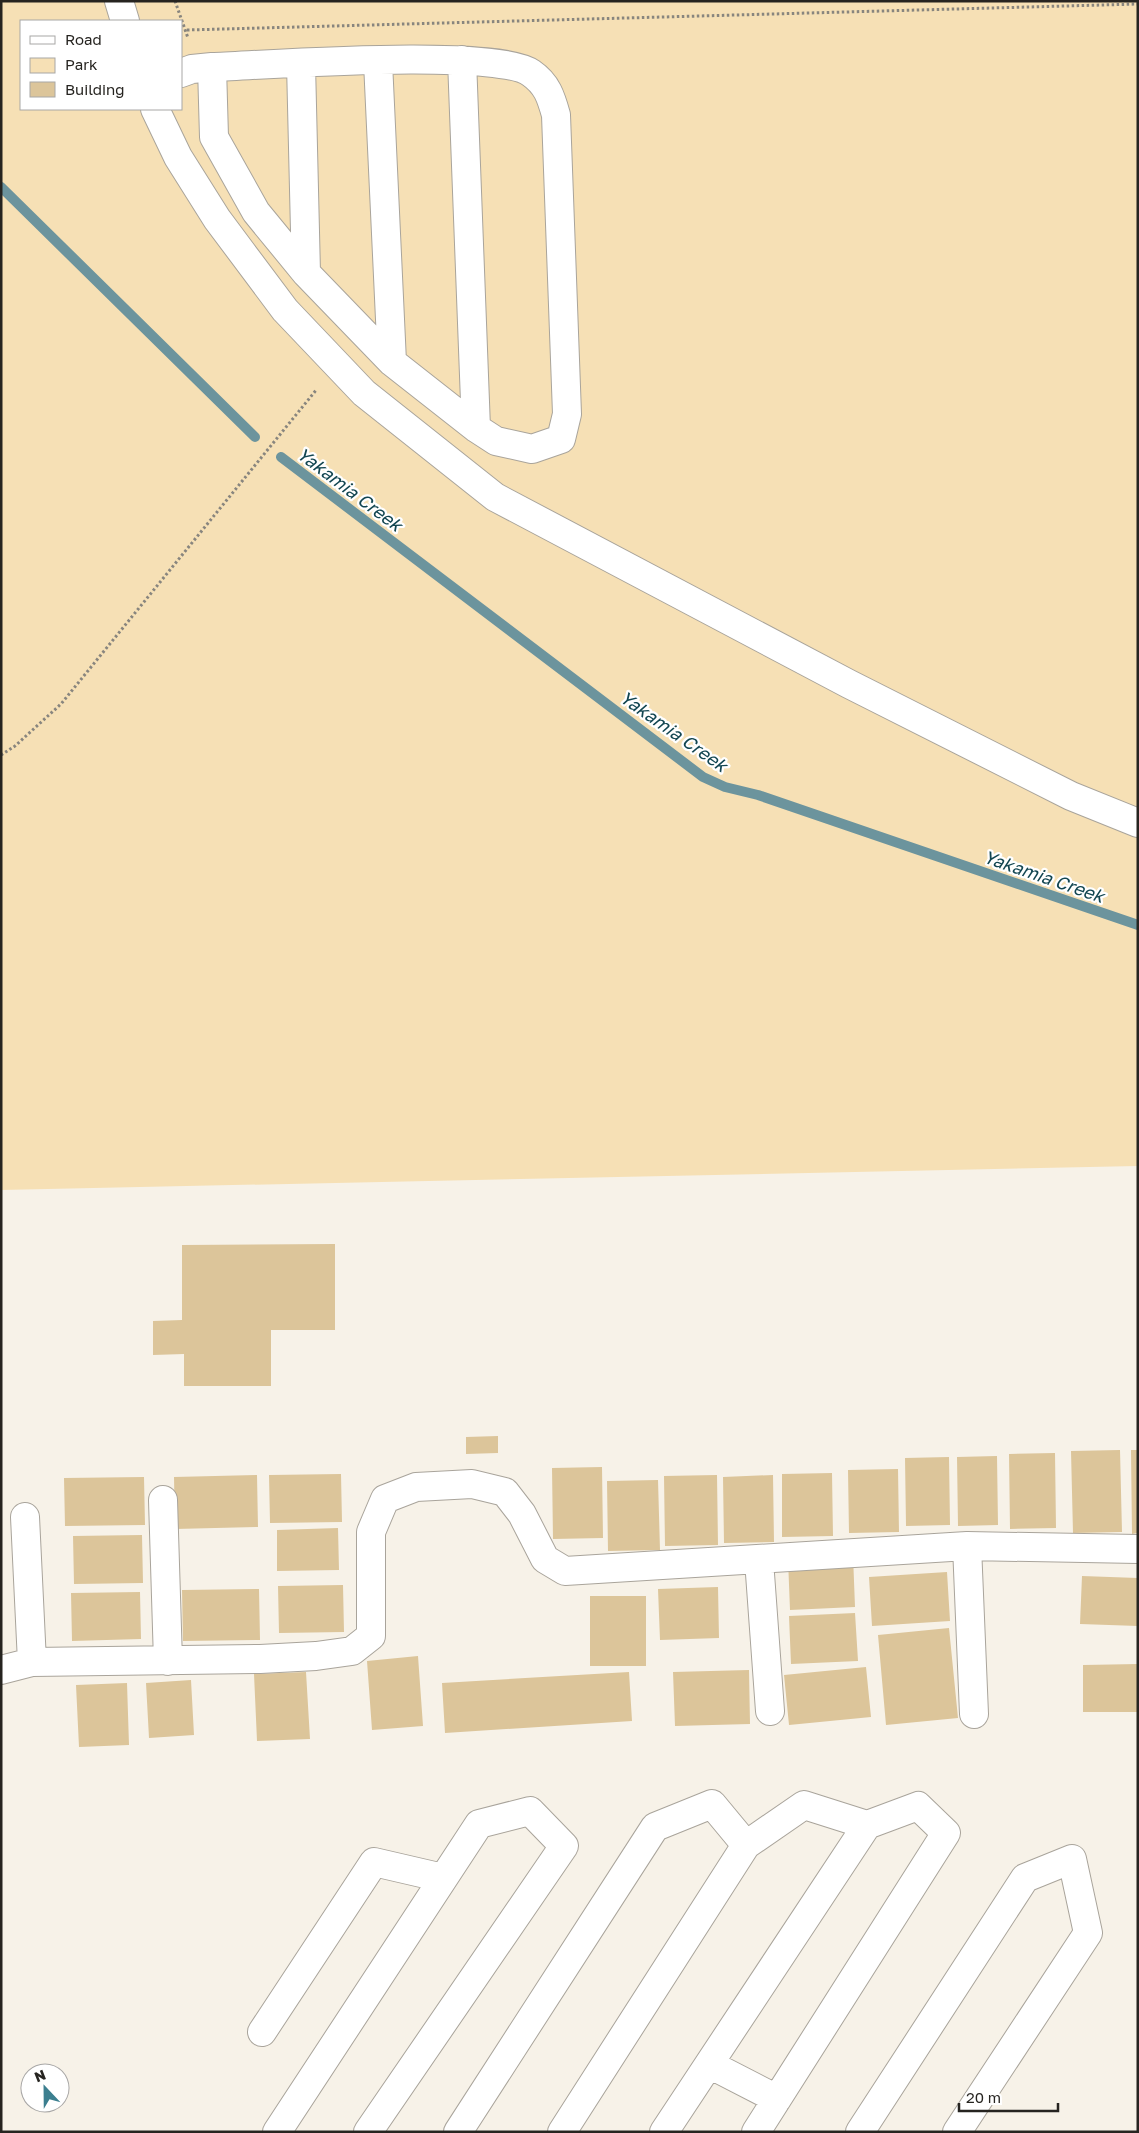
<svg xmlns="http://www.w3.org/2000/svg" width="1139" height="2133" viewBox="0 0 1139 2133" font-family="'Golos Text',sans-serif">
  <style>
    .green { fill: #f6e0b5; fill-rule: evenodd }
    .lines { fill: none; stroke-linecap: round; stroke-linejoin: round }
    .stream { stroke: #6c949d; stroke-width: 10 }
    .building { fill: #dcc59a }
    .minor-casing { stroke: #a9a49b; stroke-width: 30 }
    .path { stroke: #88857e; stroke-width: 3; stroke-dasharray: 2.5 2.5; stroke-linecap: butt }
    .minor { stroke: #fff; stroke-width: 28 }
    .labels { text-anchor: middle; dominant-baseline: central; stroke-width: 4.5; stroke-linejoin: round; paint-order: stroke }
    .water-label { font-size: 18px; font-style: italic; fill: #134651; stroke: #fff }
  </style>
  <rect width="100%" height="100%" fill="#f7f2e8"/>
  <path class="green" d="M1,1H1138V1166L1,1190ZM21,21H181V109H21Z"/>
  <g class="lines">
    <path class="stream" d="M1,187L255,437
      M281,457L703,777L725,787L758,795L1138,925"/>
  </g>
  <path class="building" d="M335,1244V1330H271V1386H184V1354L153,1355V1321L182,1320V1245Z
    M498,1436V1453L466,1454V1437Z
    M1120,1450L1122,1532L1073,1533L1071,1451Z
    M1131,1450H1138V1533L1132,1534Z
    M1055,1453L1056,1528L1010,1529L1009,1454Z
    M997,1456L998,1525L958,1526L957,1457Z
    M949,1457L950,1525L906,1526L905,1458Z
    M602,1467L603,1538L553,1539L552,1468Z
    M898,1469L899,1532L849,1533L848,1470Z
    M832,1473L833,1536L782,1537V1474Z
    M341,1474L342,1522L270,1523L269,1475Z
    M257,1475L258,1527L175,1529L174,1477Z
    M717,1475L718,1545L665,1546L664,1476Z
    M773,1475L774,1542L724,1543L723,1477Z
    M144,1477L145,1525L65,1526L64,1478Z
    M658,1480L660,1550L608,1551L607,1481Z
    M338,1528L339,1570L277,1571V1530Z
    M142,1535L143,1583L74,1584L73,1536Z
    M853,1555L855,1607L790,1610L788,1559Z
    M947,1572L950,1621L872,1626L869,1577Z
    M1082,1576L1138,1578V1626L1080,1624Z
    M343,1585L344,1632L279,1633L278,1586Z
    M718,1587L719,1638L660,1640L658,1589Z
    M259,1589L260,1640L183,1641L182,1590Z
    M140,1592L141,1639L72,1641L71,1593Z
    M590,1596H646V1666H590Z
    M855,1613L858,1661L791,1664L789,1616Z
    M949,1628L958,1718L886,1725L878,1635Z
    M418,1656L423,1726L372,1730L367,1661Z
    M1138,1664V1712H1083V1665Z
    M866,1667L871,1717L789,1725L784,1675Z
    M749,1670L750,1724L675,1726L673,1672Z
    M306,1672L310,1739L257,1741L254,1674Z
    M629,1672L632,1721L445,1733L442,1683Z
    M191,1680L194,1735L149,1738L146,1683Z
    M127,1683L129,1745L79,1747L76,1685Z"/>
  <g class="lines">
    <defs>
      <path id="minor" d="M119,1L125,21
        M462,60L476,428
        M378,62L392,362
        M301,64L306,273
        M181,73L192,69L212,67C267,65 496,48 531,73C547,84 551,97 556,115L567,414L561,439L532,449L496,441L476,428L392,362L306,273L256,212L214,137L212,67
        M155,109L178,157L217,219L285,310L364,393L495,497L849,684L1071,796L1138,823
        M163,1500L168,1661
        M25,1517L32,1662
        M967,1546L974,1714
        M759,1560L770,1711
        M1,1670L32,1662L260,1659L316,1656L352,1651L371,1636V1532L385,1499L416,1487L472,1484L505,1492L522,1514L545,1559L565,1571L967,1546L1138,1549
        M262,2032L374,1862L443,1878
        M709,2064L777,2099
        M277,2132L479,1824L530,1811L564,1846L368,2132
        M458,2132L655,1827L712,1804L746,1845
        M562,2132L746,1845L804,1805L867,1825
        M664,2132L867,1825L918,1806L946,1833L756,2132
        M860,2132L1025,1878L1072,1859L1088,1933L957,2132"/>
    </defs>
    <use href="#minor" class="minor-casing"/>
    <path class="path" d="M175,1L188,38
      M187,30L1138,4
      M1,755L15,746L61,704L317,389"/>
    <use href="#minor" class="minor"/>
  </g>
  <g class="labels">
    <g class="water-label">
      <text transform="translate(350 489) rotate(37)">Yakamia Creek</text>
      <text transform="translate(674 731) rotate(35)">Yakamia Creek</text>
      <text transform="translate(1044 876) rotate(19)">Yakamia Creek</text>
    </g>
  </g>
  <rect width="1139" height="2133" fill="none" stroke="#262420" stroke-width="5"/>
  <rect x="20" y="20" width="162" height="90" fill="#ffffff" stroke="#a8a7a6"/>
  <rect x="30" y="36" width="25" height="8" fill="#ffffff" stroke="#a8a7a6"/>
  <text x="65" y="45" font-size="15" fill="#262420">Road</text>
  <rect x="30" y="58" width="25" height="15" fill="#f6e0b5" stroke="#a8a7a6"/>
  <text x="65" y="70" font-size="15" fill="#262420">Park</text>
  <rect x="30" y="82" width="25" height="15" fill="#dcc59a" stroke="#a8a7a6"/>
  <text x="65" y="95" font-size="15" fill="#262420">Building</text>
  <g transform="translate(45 2088) rotate(338)"><circle r="24" fill="#ffffff" stroke="#a8a7a6"/>
  <path d="M0-4L9 19L0 12L-9 19Z" fill="#3c7f8f"/>
  <text y="-8" font-size="14" font-weight="bold" text-anchor="middle" fill="#262420">N</text>
  </g>
  <path d="M959 2103v8h99v-8" fill="none" stroke="#262420" stroke-width="2.5"/>
  <text x="966" y="2103" font-size="15" fill="#262420" stroke="#ffffff" stroke-width="4" paint-order="stroke">20 m</text>
</svg>
